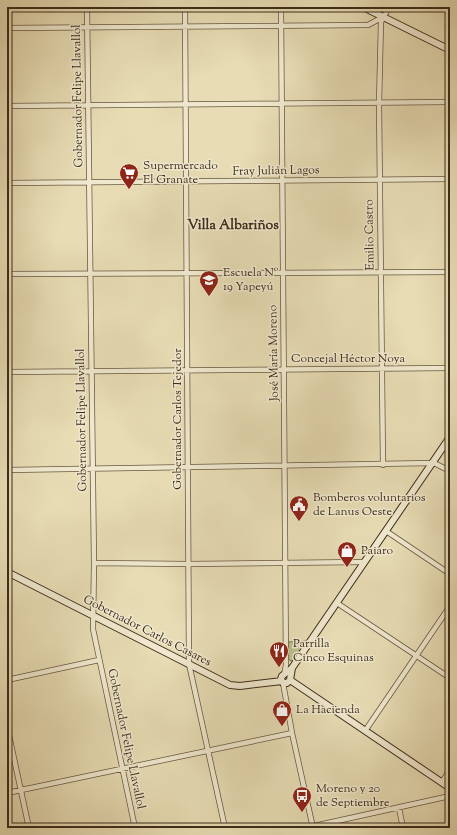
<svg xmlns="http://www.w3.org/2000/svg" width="457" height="835" viewBox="0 0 457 835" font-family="'Sorts Mill Goudy',serif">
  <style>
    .green { fill: #b8bf8b; stroke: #7a7552 }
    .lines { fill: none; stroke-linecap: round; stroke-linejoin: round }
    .street-casing { stroke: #685740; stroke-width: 6 }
    .secondary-casing { stroke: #3d2b1a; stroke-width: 8 }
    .street { stroke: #efe8ce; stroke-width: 4.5 }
    .secondary { stroke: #efe8ce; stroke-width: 6 }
    .labels { text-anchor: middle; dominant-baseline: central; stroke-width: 3; stroke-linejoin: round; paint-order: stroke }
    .street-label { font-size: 12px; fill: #3d2b1a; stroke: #efe8ce }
    .poi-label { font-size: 12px; fill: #3d2b1a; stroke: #efe8ce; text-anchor: start }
    .quarter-label { font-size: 14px; font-weight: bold; fill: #3d2b1a; stroke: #efe8ce }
  </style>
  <rect width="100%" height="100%" fill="#e7dcb4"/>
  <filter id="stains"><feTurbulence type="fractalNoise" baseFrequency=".005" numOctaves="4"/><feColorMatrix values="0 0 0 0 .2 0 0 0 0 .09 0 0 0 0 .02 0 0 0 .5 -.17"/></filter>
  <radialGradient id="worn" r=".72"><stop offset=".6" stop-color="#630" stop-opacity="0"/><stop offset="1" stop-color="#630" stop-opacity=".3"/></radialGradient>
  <path class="green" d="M307,641L294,660L291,661L288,659L287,642Z"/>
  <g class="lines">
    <defs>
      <path id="street" d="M87,7L94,563L93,629L135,828
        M185,7L189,664L225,828
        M281,7L286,665L284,675
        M7,28L368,25L383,17
        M7,106L450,102
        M7,183L450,179
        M7,274L450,272
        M7,372L450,368
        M383,465L379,103L381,22L389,7
        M7,470L434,463L450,471
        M386,531L450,574
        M94,563L189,564L364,562
        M337,603L450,678
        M7,680L99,660
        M283,683L292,733L313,828
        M7,726L29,828
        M365,731L450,606
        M442,782L450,770
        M7,793L292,733
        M399,808L403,828
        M305,828L450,796"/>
      <path id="secondary" d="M363,7L450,50
        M7,572L230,685L240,686L282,681
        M292,668L290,680L287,683H283L281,679L282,676L292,668L450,437
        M290,680L450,788"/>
    </defs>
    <use href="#street" class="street-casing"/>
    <use href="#secondary" class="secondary-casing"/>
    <use href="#street" class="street"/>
    <use href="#secondary" class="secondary"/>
  </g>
  <defs>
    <symbol id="supermarket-pin" viewBox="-11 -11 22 30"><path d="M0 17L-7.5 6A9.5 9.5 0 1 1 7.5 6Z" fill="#8f2418" stroke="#efe8ce"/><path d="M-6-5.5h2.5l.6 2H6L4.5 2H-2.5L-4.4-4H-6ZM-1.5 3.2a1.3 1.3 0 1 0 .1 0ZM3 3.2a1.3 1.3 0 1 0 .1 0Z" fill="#fff"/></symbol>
    <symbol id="school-pin" viewBox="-11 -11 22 30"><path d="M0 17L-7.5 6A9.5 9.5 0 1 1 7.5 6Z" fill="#8f2418" stroke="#efe8ce"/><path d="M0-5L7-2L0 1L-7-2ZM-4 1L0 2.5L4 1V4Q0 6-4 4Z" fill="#fff"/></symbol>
    <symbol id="civic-pin" viewBox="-11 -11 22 30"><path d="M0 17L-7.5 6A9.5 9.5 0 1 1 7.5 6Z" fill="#8f2418" stroke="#efe8ce"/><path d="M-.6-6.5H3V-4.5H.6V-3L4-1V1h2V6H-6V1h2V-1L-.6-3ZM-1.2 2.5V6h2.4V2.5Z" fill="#fff"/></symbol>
    <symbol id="shop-pin" viewBox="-11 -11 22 30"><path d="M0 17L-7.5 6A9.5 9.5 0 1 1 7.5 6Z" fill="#8f2418" stroke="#efe8ce"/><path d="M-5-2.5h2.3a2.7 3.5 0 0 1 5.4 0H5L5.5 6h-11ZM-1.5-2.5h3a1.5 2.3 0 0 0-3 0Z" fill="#fff"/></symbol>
    <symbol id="restaurant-pin" viewBox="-11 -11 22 30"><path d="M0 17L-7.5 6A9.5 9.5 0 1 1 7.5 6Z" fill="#8f2418" stroke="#efe8ce"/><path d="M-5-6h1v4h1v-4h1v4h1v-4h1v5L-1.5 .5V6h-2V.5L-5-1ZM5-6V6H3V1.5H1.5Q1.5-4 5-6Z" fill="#fff"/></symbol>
    <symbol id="bus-pin" viewBox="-11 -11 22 30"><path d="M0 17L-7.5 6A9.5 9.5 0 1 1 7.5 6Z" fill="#8f2418" stroke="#efe8ce"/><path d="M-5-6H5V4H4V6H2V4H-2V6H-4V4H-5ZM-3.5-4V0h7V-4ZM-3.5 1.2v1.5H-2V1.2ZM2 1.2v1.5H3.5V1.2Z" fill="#fff"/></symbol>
  </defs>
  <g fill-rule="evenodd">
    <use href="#supermarket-pin" x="118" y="162" width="22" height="30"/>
    <use href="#school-pin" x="198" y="269" width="22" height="30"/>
    <use href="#civic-pin" x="288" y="494" width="22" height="30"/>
    <use href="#shop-pin" x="336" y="540" width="22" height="30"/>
    <use href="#restaurant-pin" x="268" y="640" width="22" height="30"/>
    <use href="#shop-pin" x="271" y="699" width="22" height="30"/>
    <use href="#bus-pin" x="291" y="785" width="22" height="30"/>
  </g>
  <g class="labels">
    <g class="street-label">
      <text transform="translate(78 96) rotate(-91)">Gobernador Felipe Llavallol</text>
      <text transform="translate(276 171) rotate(-1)">Fray Julián Lagos</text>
      <text transform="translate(370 235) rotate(-91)">Emilio Castro</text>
      <text transform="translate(274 353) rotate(-91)">José María Moreno</text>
      <text x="348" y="359">Concejal Héctor Noya</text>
      <text transform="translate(178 419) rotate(-90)">Gobernador Carlos Tejedor</text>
      <text transform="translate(82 420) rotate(-91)">Gobernador Felipe Llavallol</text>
      <text transform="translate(147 631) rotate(27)">Gobernador Carlos Casares</text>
      <text transform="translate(126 739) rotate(78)">Gobernador Felipe Llavallol</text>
    </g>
    <g class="poi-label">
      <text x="143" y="166">Supermercado<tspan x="143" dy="14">El Granate</tspan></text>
      <text x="223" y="273">Escuela Nº<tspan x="223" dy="14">19 Yapeyú</tspan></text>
      <text x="313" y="498">Bomberos voluntarios<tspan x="313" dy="14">de Lanus Oeste</tspan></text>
      <text x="361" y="551">Paiaro</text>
      <text x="293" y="644">Parrilla<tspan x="293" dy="14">Cinco Esquinas</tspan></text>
      <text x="296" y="710">La Hacienda</text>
      <text x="316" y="789">Moreno y 20<tspan x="316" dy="14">de Septiembre</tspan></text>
    </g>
    <g class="quarter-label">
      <text x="233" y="226">Villa Albariños</text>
    </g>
  </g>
  <rect width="457" height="835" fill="none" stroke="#e7dcb4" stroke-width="24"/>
  <rect x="8" y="8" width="441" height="819" fill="none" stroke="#3d2b1a" stroke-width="2"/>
  <rect x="12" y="12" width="433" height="811" fill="none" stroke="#3d2b1a"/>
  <rect width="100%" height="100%" filter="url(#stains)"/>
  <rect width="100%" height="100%" fill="url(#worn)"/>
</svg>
